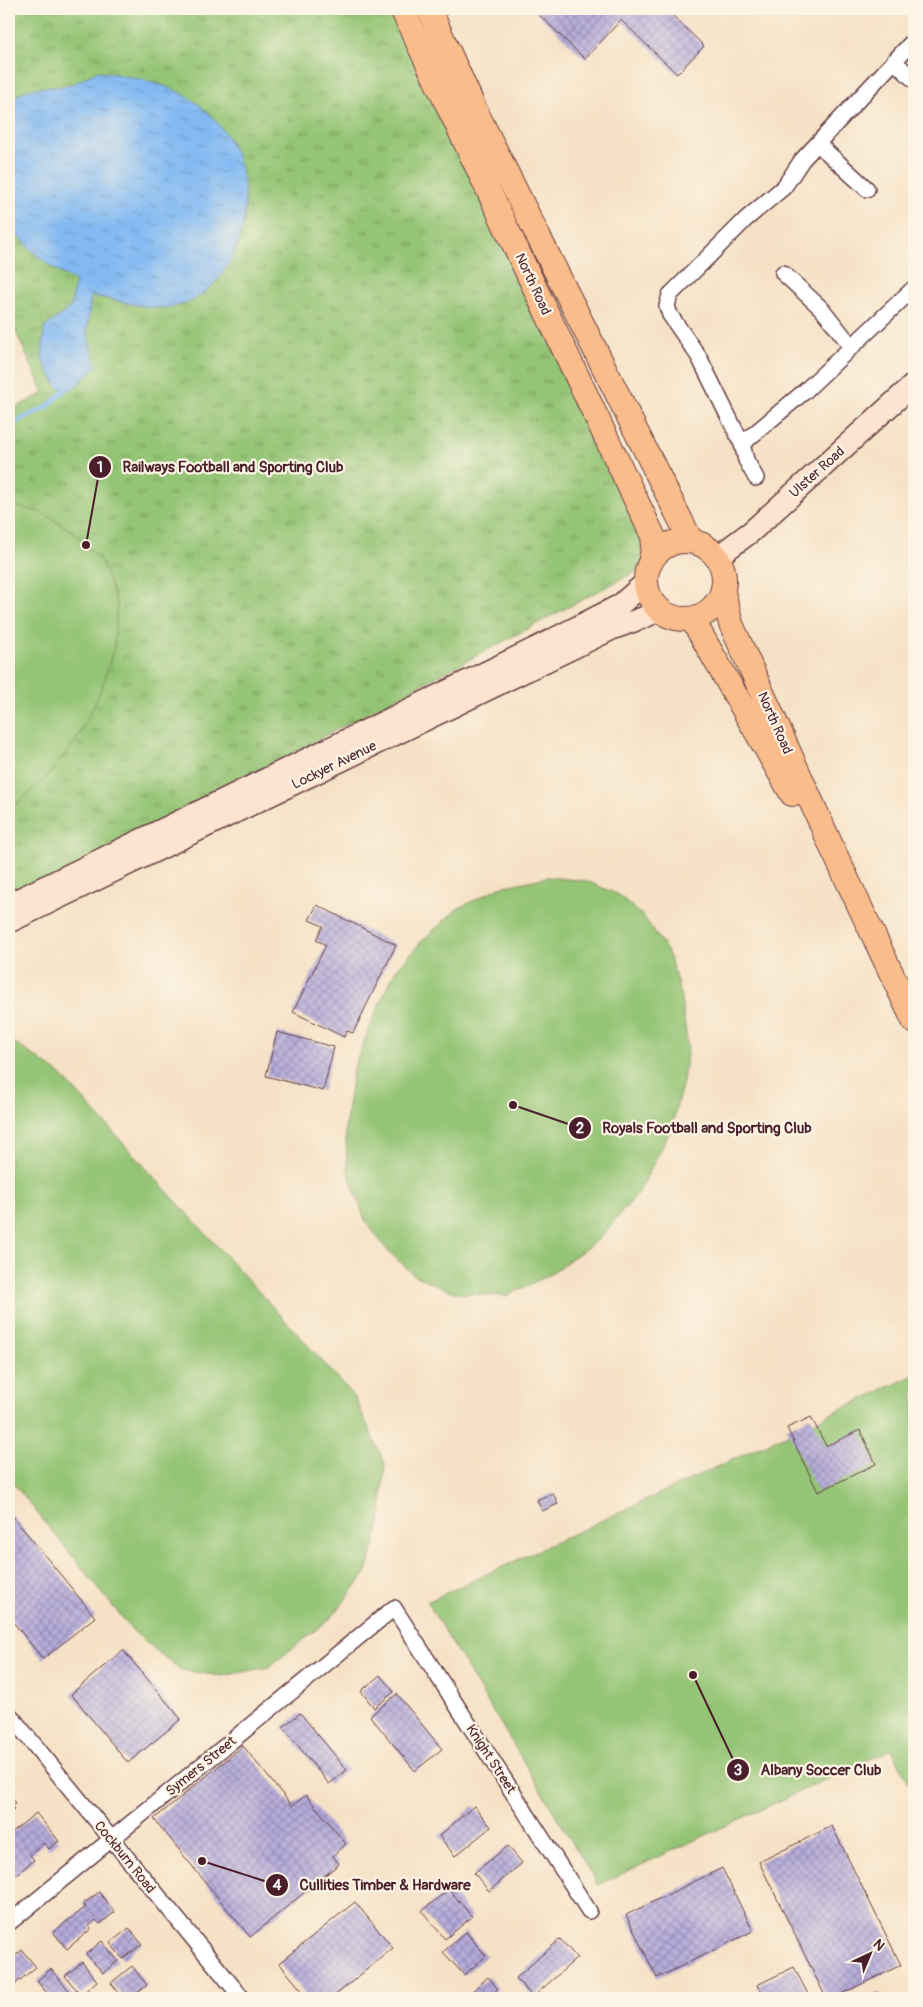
<svg xmlns="http://www.w3.org/2000/svg" width="923" height="2007" viewBox="0 0 923 2007" font-family="Pangolin,sans-serif">
  <style>
    .grass { fill: url(#grass-tufts); stroke: #6f7250 }
    .pitch { fill: #94c474; stroke: #6f7250 }
    .water { fill: url(#water-ripples); stroke: #666c8e }
    .lines { fill: none; stroke-linecap: round; stroke-linejoin: round }
    .stream { stroke: #82b9f2; stroke-width: 4.5 }
    .building { fill: url(#building-cross-hatch) }
    .street-casing { stroke: #643c42; stroke-width: 18 }
    .secondary-casing { stroke: #643c42; stroke-width: 24 }
    .primary-casing { stroke: #643c42; stroke-width: 26 }
    .street { stroke: #fff; stroke-width: 15 }
    .secondary { stroke: #fde4d0; stroke-width: 21 }
    .primary { stroke: #f9bc8a; stroke-width: 24 }
    .labels { text-anchor: middle; dominant-baseline: central; stroke-width: 4.5; stroke-linejoin: round; paint-order: stroke }
    .street-label { font-size: 14px; fill: #4a1f2b; stroke: #fcf5e5 }
    .leader { fill: none; stroke: #4a1f2b; stroke-width: 2 }
    .callout-dot { fill: #4a1f2b; stroke: #fcf5e5; stroke-width: 2 }
    .mark-label { font-size: 15px; text-anchor: middle; font-weight: bold; fill: #fff }
    .callout-label { font-size: 15px; text-anchor: middle; font-weight: bold; fill: #4a1f2b; stroke: #fcf5e5; stroke-width: 4.5; stroke-linejoin: round; paint-order: stroke }
  </style>
  <defs>
    <pattern id="grass-tufts" width="24" height="20" patternUnits="userSpaceOnUse" patternTransform="scale(1.25)"><rect width="24" height="20" fill="#94c474"/><path d="M3 7l-1-3M5 7V3M7 7l1-3M15 17l-1-3M17 17v-4M19 17l1-3" fill="none" stroke="#7b9f5f"/></pattern>
    <pattern id="water-ripples" width="26" height="14" patternUnits="userSpaceOnUse" patternTransform="scale(1.25)"><rect width="26" height="14" fill="#82b9f2"/><path d="M2 4q2-2 4 0t4 0M15 11q2-2 4 0t4 0" fill="none" stroke="#6c96c4"/></pattern>
    <pattern id="building-cross-hatch" width="8" height="8" patternUnits="userSpaceOnUse" patternTransform="scale(1.25)"><rect width="8" height="8" fill="#b5acdb"/><path d="M0 0l8 8M0 8l8-8" fill="none" stroke="#958bb2"/></pattern>
  </defs>
  <rect width="100%" height="100%" fill="#fcf5e5"/>
  <filter id="ink" filterUnits="userSpaceOnUse"><feTurbulence type="fractalNoise" baseFrequency=".02" numOctaves="2"/><feDisplacementMap in="SourceGraphic" scale="10" xChannelSelector="R" yChannelSelector="G"/><feConvolveMatrix kernelMatrix="1 2 1 2 8 2 1 2 1" color-interpolation-filters="sRGB"/></filter>
  <filter id="wash" filterUnits="userSpaceOnUse"><feTurbulence type="fractalNoise" baseFrequency=".0096" numOctaves="4" result="noise"/><feDisplacementMap in="SourceGraphic" scale="20" xChannelSelector="R" yChannelSelector="G"/><feGaussianBlur stdDeviation="1.12" result="paint"/><feColorMatrix in="noise" values="0 0 0 0 0 0 0 0 0 0 0 0 0 0 0 0 0 1.4 0 .05"/><feComposite in="paint" operator="in"/></filter>
  <g filter="url(#wash)">
    <rect width="100%" height="100%" fill="#f5e1c5"/>
    <path class="grass" d="M9,9H392L633,518L642,545L644,567L9,903V411L44,393L9,317Z"/>
    <path class="pitch" d="M9,504L42,513L74,532L102,563L117,604L114,647L101,690L78,738L44,780L9,810Z
      M548,877L587,881L619,895L644,917L668,952L680,992L688,1047L683,1081L671,1129L639,1192L599,1239L547,1276L506,1296L456,1293L414,1275L387,1250L365,1220L348,1172L345,1129L353,1070L374,1016L395,971L423,940L457,909L500,887Z
      M9,1039L60,1074L354,1396L385,1464L380,1524L367,1572L331,1618L269,1667L222,1676L180,1670L133,1631L9,1478Z
      M914,1375V1794L892,1749L598,1885L427,1602Z"/>
    <path class="water" d="M99,71C133,78 171,82 199,105C249,144 260,219 224,271C211,289 199,301 176,306C146,312 120,299 91,296L87,332L97,366L72,390L58,388L42,360L44,328L71,307L75,281C51,269 24,248 10,223C6,216 9,120 9,104C30,78 50,93 74,83C83,80 90,74 99,71Z"/>
    <g class="lines">
      <path class="stream" d="M9,425L47,407L66,389"/>
    </g>
    <g id="blocks">
      <path class="building" d="M533,9H666L704,46L677,74L621,20L585,59Z
        M317,905L396,945L353,1033L347,1031L344,1037L293,1012L326,945L316,940L323,926L309,920Z
        M277,1032L334,1047L323,1091L266,1076Z
        M811,1417L826,1446L860,1430L876,1464L818,1492L787,1428Z
        M553,1493L558,1504L542,1511L537,1500Z
        M10,1513L95,1617L43,1659L9,1617Z
        M123,1650L181,1719L128,1763L71,1694Z
        M380,1675L394,1692L374,1708L361,1691Z
        M397,1694L442,1749L415,1771L370,1716Z
        M300,1713L347,1770L329,1784L283,1727Z
        M243,1746L292,1806L306,1795L346,1844L333,1856L339,1864L250,1937L154,1819Z
        M9,1794L16,1803L11,1806L14,1809L9,1813Z
        M474,1806L491,1827L455,1856L439,1836Z
        M36,1813L59,1841L49,1849L44,1843L30,1855L34,1860L9,1881V1830L11,1833Z
        M832,1826L901,1965L833,1998H826L759,1862Z
        M508,1846L522,1863L489,1891L474,1873Z
        M722,1868L753,1931L657,1978L626,1915Z
        M449,1889L472,1917L445,1939L422,1911Z
        M99,1892L115,1912L100,1924L96,1920L89,1926L91,1929L67,1949L53,1932L86,1907L83,1904Z
        M355,1902L393,1948L332,1998H308L279,1963Z
        M129,1928L142,1944L123,1959L110,1943Z
        M466,1932L486,1956L464,1975L443,1952Z
        M560,1939L577,1958L533,1997L516,1978Z
        M102,1941L118,1961L103,1973L86,1954Z
        M22,1950L36,1967L9,1989V1961Z
        M82,1962L97,1981L81,1995L65,1976Z
        M132,1966L147,1985L131,1998H124L111,1983Z
        M794,1967L810,1998H764L757,1985Z
        M51,1969L75,1998H51L37,1981Z
        M488,1977L498,1989L487,1998H473L469,1994Z
        M878,1992L881,1998H865Z"/>
    </g>
  </g>
  <g filter="url(#ink)">
    <use href="#blocks" fill-opacity="0" stroke="#643c42" stroke-width="1"/>
    <g class="lines">
      <defs>
        <path id="street" d="M894,61L914,80
          M818,144L867,189
          M783,273L822,309L852,347
          M742,444L805,391L914,288
          M756,478L746,460L742,444L699,357L670,315L667,306L670,295L746,219L784,187L802,160L914,40
          M9,1714L242,1998
          M9,1923L394,1608L589,1911"/>
        <path id="secondary" d="M717,557L752,531L914,384
          M9,904L540,646L620,605L646,582
          M9,922L612,629L645,617L660,609"/>
        <path id="primary" d="M402,9L654,538L651,562
          M429,9L475,110L691,541
          M646 580a39 39 0 1 1 78 0a39 39 0 1 1-78 0Z
          M723,592L731,624L834,852L914,1021
          M692,619L792,794"/>
      </defs>
      <use href="#street" class="street-casing"/>
      <use href="#secondary" class="secondary-casing"/>
      <use href="#primary" class="primary-casing"/>
      <use href="#street" class="street"/>
      <use href="#secondary" class="secondary"/>
      <use href="#primary" class="primary"/>
    </g>
  </g>
  <g class="labels">
    <g class="street-label">
      <text transform="translate(533 284) rotate(65)">North Road</text>
      <text transform="translate(817 472) rotate(-42)">Ulster Road</text>
      <text transform="translate(775 723) rotate(66)">North Road</text>
      <text transform="translate(334 765) rotate(-26)">Lockyer Avenue</text>
      <text transform="translate(491 1759) rotate(57)">Knight Street</text>
      <text transform="translate(201 1766) rotate(-39)">Symers Street</text>
      <text transform="translate(125 1857) rotate(51)">Cockburn Road</text>
    </g>
  </g>
  <path class="leader" d="M86 545L100 467M513 1105L580 1128M693 1675L738 1770M202 1861L277 1885"/>
  <g class="callout-dot">
    <circle cx="86" cy="545" r="5"/>
    <circle cx="513" cy="1105" r="5"/>
    <circle cx="693" cy="1675" r="5"/>
    <circle cx="202" cy="1861" r="5"/>
    <circle cx="100" cy="467" r="12"/>
    <circle cx="580" cy="1128" r="12"/>
    <circle cx="738" cy="1770" r="12"/>
    <circle cx="277" cy="1885" r="12"/>
  </g>
  <g class="mark-label">
    <text x="100" y="472">1</text>
    <text x="580" y="1133">2</text>
    <text x="738" y="1775">3</text>
    <text x="277" y="1890">4</text>
  </g>
  <g class="callout-label">
    <text x="233" y="472">Railways Football and Sporting Club</text>
    <text x="707" y="1133">Royals Football and Sporting Club</text>
    <text x="821" y="1775">Albany Soccer Club</text>
    <text x="385" y="1890">Cullities Timber &amp; Hardware</text>
  </g>
  <rect width="923" height="2007" fill="none" stroke="#fcf5e5" stroke-width="30"/>
  <g transform="translate(870 1954) rotate(44)" stroke="#fcf5e5" stroke-width="4" paint-order="stroke">
  <path d="M0-4L9 19L0 12L-9 19Z" fill="#4a1f2b"/>
  <text y="-8" font-size="14" font-weight="bold" text-anchor="middle" fill="#4a1f2b">N</text>
  </g>
</svg>
